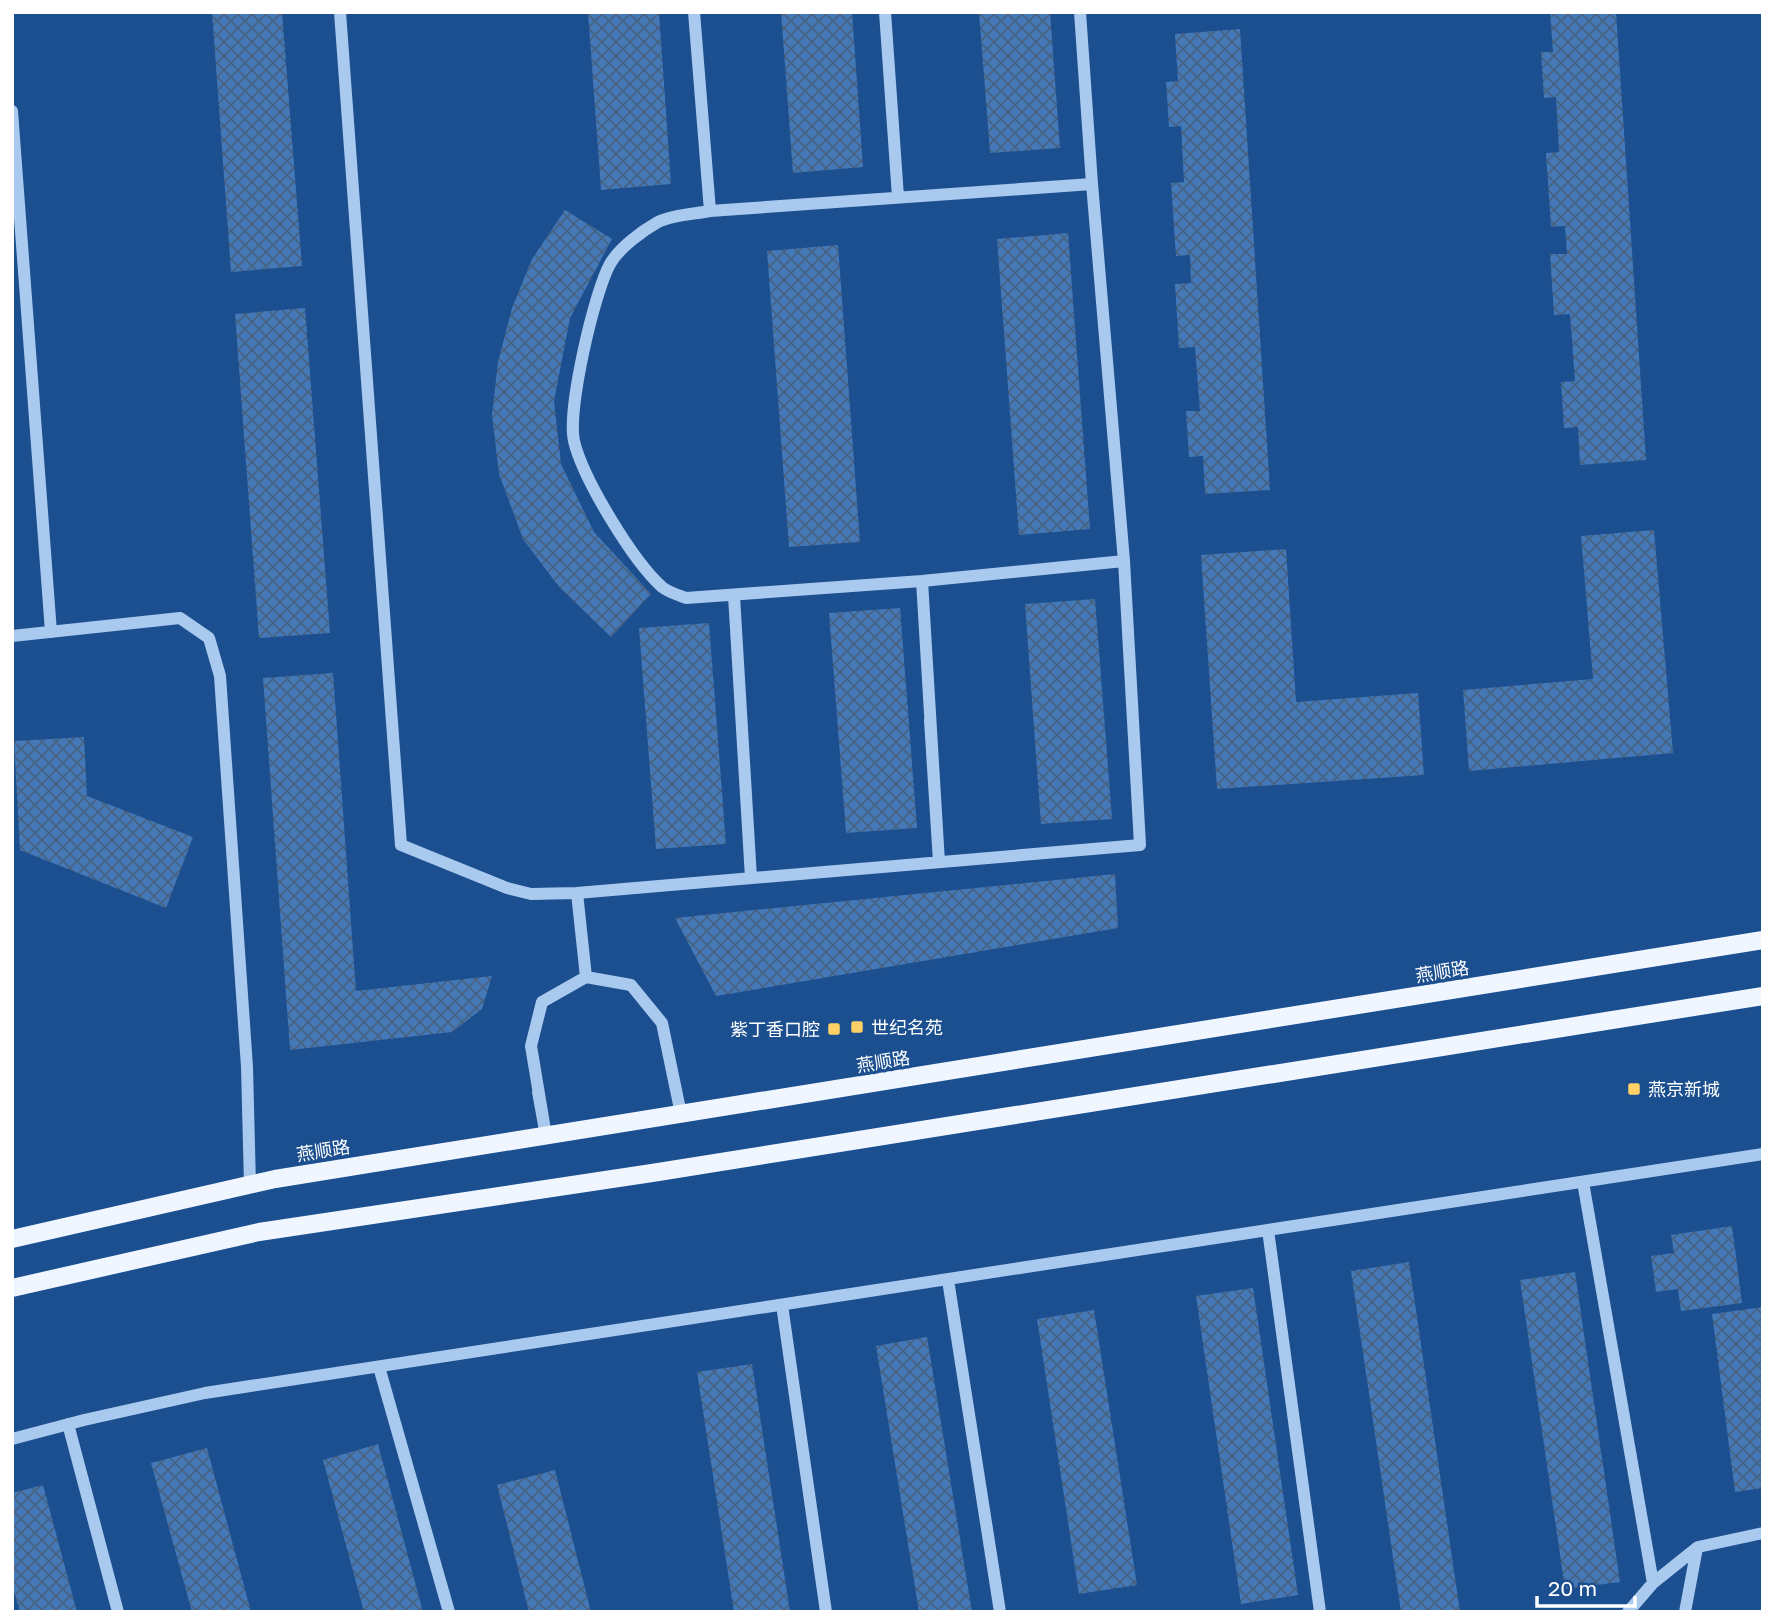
<svg xmlns="http://www.w3.org/2000/svg" width="1775" height="1624" viewBox="0 0 1775 1624" font-family="'Golos Text','Noto Sans SC',sans-serif">
  <style>
    .building { fill: url(#building-cross-hatch) }
    .lines { fill: none; stroke-linecap: round; stroke-linejoin: round }
    .minor { stroke: #a9c9ee; stroke-width: 12 }
    .major { stroke: #f0f6ff; stroke-width: 18 }
    .poi-dot { fill: #ffd166; stroke: #1b4f8f; stroke-width: 2.5 }
    .labels { text-anchor: middle; dominant-baseline: central; stroke-width: 6; stroke-linejoin: round; paint-order: stroke }
    .street-label { font-size: 18px; fill: #fff; stroke: #1b4f8f }
    .poi-label { font-size: 18px; fill: #fff; stroke: #1b4f8f; text-anchor: start }
  </style>
  <defs>
    <pattern id="building-cross-hatch" width="8" height="8" patternUnits="userSpaceOnUse" patternTransform="scale(1.75)"><rect width="8" height="8" fill="#4478b7"/><path d="M0 0l8 8M0 8l8-8" fill="none" stroke="#486282"/></pattern>
  </defs>
  <rect width="100%" height="100%" fill="#1b4f8f"/>
  <path class="building" d="M212,12H282L302,266L231,272Z
    M588,12H659L671,184L601,190Z
    M781,12H852L863,167L793,173Z
    M979,12H1050L1060,148L990,153Z
    M1550,12H1616L1646,460L1580,465L1578,427L1564,428L1561,382L1575,381L1570,314L1554,315L1550,254H1567L1565,226L1551,227L1546,153L1559,152L1556,97L1544,98L1541,52H1553Z
    M1240,29L1270,490L1205,494L1203,456L1189,457L1186,411H1200L1195,347L1179,348L1175,284L1191,283L1190,255L1176,256L1171,183L1184,182L1181,126L1169,127L1166,82L1178,81L1175,34Z
    M565,210L612,239L570,318L554,401L561,464L594,532L651,594L611,637L559,587L523,539L499,474L492,415L498,362L512,308L532,259Z
    M1068,233L1090,529L1019,535L997,239Z
    M838,245L860,542L789,547L767,251Z
    M305,308L330,633L259,638L235,314Z
    M1654,530L1673,753L1469,771L1463,690L1593,679L1581,536Z
    M1286,549L1296,702L1418,693L1424,775L1217,789L1201,555Z
    M1095,599L1112,819L1041,824L1025,604Z
    M900,608L917,828L846,833L829,613Z
    M709,623L726,844L656,849L639,628Z
    M333,673L356,991L492,976L482,1009L452,1032L290,1050L263,678Z
    M84,737L87,796L193,837L166,908L20,850L14,741Z
    M1115,874L1118,928L716,996L675,918Z
    M1732,1226L1742,1303L1681,1311L1678,1289L1656,1292L1651,1256L1674,1253L1671,1235Z
    M1409,1262L1460,1612H1401L1351,1271Z
    M1575,1272L1620,1582L1565,1589L1520,1280Z
    M1253,1288L1298,1595L1241,1604L1196,1296Z
    M1763,1307V1488L1735,1492L1712,1314Z
    M1094,1310L1137,1585L1079,1594L1037,1319Z
    M927,1337L972,1612H919L876,1346Z
    M752,1364L790,1612H734L697,1372Z
    M378,1444L423,1612H364L323,1460Z
    M207,1448L251,1612H192L151,1463Z
    M555,1470L591,1612H529L497,1485Z
    M43,1485L77,1612H20L12,1585V1493Z"/>
  <g class="lines">
    <path class="minor" d="M340,12L401,845L507,888L531,894L577,893L1140,845L1124,561L1092,184L1080,12
      M694,12L710,211
      M885,12L898,197
      M12,111L51,632
      M1092,184L710,211C694,214 672,215 658,222C642,231 619,248 610,264C594,293 567,410 574,441C583,479 633,561 662,587C668,592 678,595 686,598L922,581L1124,561
      M922,581L939,862L930,720
      M734,596L751,878
      M12,636L180,618L209,638L220,676L247,1067L250,1185
      M577,893L586,977
      M538,1092L546,1136L531,1046L542,1002L586,977L631,985L662,1023L681,1114
      M1583,1182L1653,1583
      M1268,1230L1320,1612
      M948,1280L1000,1612
      M782,1305L826,1612
      M379,1367L449,1612
      M68,1424L118,1612
      M12,1439L84,1420L205,1393L1763,1154
      M1628,1612L1653,1583L1698,1547L1763,1533
      M1685,1612L1697,1548"/>
    <path class="major" d="M12,1239L275,1179L1763,940
      M12,1288L259,1232L652,1173L1763,996"/>
  </g>
  <g class="poi-dot">
    <rect x="850" y="1020" width="14" height="14" rx="3.5"/>
    <rect x="827" y="1022" width="14" height="14" rx="3.5"/>
    <rect x="1627" y="1082" width="14" height="14" rx="3.5"/>
  </g>
  <g class="labels">
    <g class="street-label">
      <text transform="translate(1442 971) rotate(-9)">燕顺路</text>
      <text transform="translate(883 1061) rotate(-9)">燕顺路</text>
      <text transform="translate(323 1150) rotate(-9)">燕顺路</text>
    </g>
    <g class="poi-label">
      <text x="871" y="1027">世纪名苑</text>
      <text x="820" y="1029" text-anchor="end">紫丁香口腔</text>
      <text x="1648" y="1089">燕京新城</text>
    </g>
  </g>
  <rect width="1775" height="1624" fill="none" stroke="#ffffff" stroke-width="28"/>
  <path d="M1537 1596v10h98v-10" fill="none" stroke="#ffffff" stroke-width="3.5"/>
  <text x="1548" y="1596" font-size="21" fill="#ffffff" stroke="#1b4f8f" stroke-width="5" paint-order="stroke">20 m</text>
</svg>
